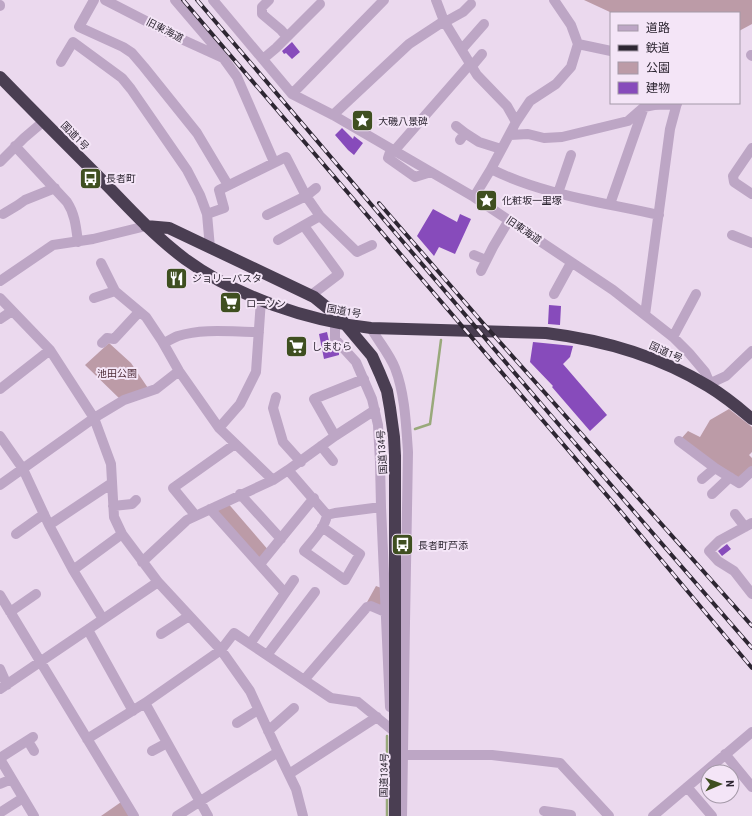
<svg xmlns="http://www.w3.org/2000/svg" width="752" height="816" viewBox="0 0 752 816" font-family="'Roboto Condensed','Noto Sans JP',sans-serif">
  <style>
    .green { fill: #bc9ba7 }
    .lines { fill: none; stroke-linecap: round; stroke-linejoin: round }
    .stream { stroke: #99a97b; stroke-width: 2.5 }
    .building { fill: #874bbb }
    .minor { stroke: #bda6c5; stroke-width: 10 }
    .highway { stroke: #4a3e52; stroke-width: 12 }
    .rail-casing { stroke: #2d2632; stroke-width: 4 }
    .rail { stroke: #f4e5f7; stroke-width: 2.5; stroke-dasharray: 8; stroke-linecap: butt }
    .labels { text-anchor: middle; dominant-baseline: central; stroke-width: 4; stroke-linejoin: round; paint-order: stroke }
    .street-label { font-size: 10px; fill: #2d2632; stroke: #f4e5f7 }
    .poi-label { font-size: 10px; fill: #2d2632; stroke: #f4e5f7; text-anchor: start }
    .park-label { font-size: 10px; fill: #4e2c38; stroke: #f4e5f7 }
  </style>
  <rect width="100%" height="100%" fill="#ebd9ee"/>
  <path class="green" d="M584,0H752V24L739,31V13H612Z
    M109,343L131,363L150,391L122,401L85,365Z
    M729,409L752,427V452L749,455L752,458V471L739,483L679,441L688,431L700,437L710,420Z
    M226,501L270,552L260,564L210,509Z
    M376,586L384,589L385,612L366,604Z
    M124,800L134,816H101Z"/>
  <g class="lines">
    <path class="stream" d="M415,429L430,424L441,340
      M387,736V792
      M387,816V797"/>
  </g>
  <path class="building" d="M292,42L300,52L292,59L286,53L284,54L282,51Z
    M342,128L353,139L354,136L363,143L354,155L348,150L335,135Z
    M433,209L457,222L460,214L471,219L455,254L439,247L434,256L417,236Z
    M549,305L561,306L560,325L548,324Z
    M327,332L330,345H332L339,353V355L324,359L319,334Z
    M533,342L573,346L570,357L563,364L607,415L590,431L552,387L553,386L530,362Z
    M727,544L731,549L722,556L718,551Z"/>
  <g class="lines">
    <path class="minor" d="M94,0L79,27L123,47L132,53L144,67L197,133L228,185
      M105,0L179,38L223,58
      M175,0L216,48L237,77L274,162
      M213,0L292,94L333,115L474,197L613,290L673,337L689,353L705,372L708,379L709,386
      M269,0L262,7V14L281,30L287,37
      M436,0L444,21L477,75L507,106L516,122
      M0,6V5
      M445,22L463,12L471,4
      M578,44L611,51
      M462,49L484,24
      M751,55L752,56
      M263,59L276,48L320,4
      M61,62L73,42L122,78L131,89L187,170L200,195L207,214L210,248
      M472,66L482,54
      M292,94L384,0
      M654,105L677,104
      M333,115L409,44L444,21
      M456,126L465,133
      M510,135L528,134L544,138L562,137L628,121L644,107L654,105L655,103
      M460,140L465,133L479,142L501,149
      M15,146L67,202C75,214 76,227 78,242
      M752,148L733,176L734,182L752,194
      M391,149L388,158L415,177L431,172
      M394,151L471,63
      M0,162L24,138L44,121
      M491,169L516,122L530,101L556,84L571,67L578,44L571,25L554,0
      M558,193L571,155
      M474,197L491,169C543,195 602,202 659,215
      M610,204L644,107
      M3,214L18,205L25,200L55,188
      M207,214L224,208L219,190L286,157L306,196L320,216L357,252L372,245
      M267,215L306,196L316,188
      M304,226L339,274L310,296
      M732,235L752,243
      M278,240L320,216
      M474,255L486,260
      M101,263L115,291L146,317L162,341L179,371L219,428L273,480
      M481,271L493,247L509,220
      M0,281L53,245L93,239L146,226
      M554,294L571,263
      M0,298L50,350L94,418L111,464L114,517L122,534L158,582L221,650L250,691L278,752L296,789L303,816
      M94,298L115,291
      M645,315L670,129L677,103
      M0,319L12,311
      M335,323V339L356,362L372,399L378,425L380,462L381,507L390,707
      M371,328C378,341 389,353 395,368C405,394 406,424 408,452L405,623H396
      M673,337L696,294
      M102,343L107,338L114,339L139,312
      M164,343C168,341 173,338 178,336C203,328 233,332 259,332
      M709,386L713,382L726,376L752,351
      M0,389L50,350
      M276,397L273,408L283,442L301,462
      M219,428L240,404L256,372L261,300
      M0,436L23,469L49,525L73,570L103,619
      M335,436L314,399L364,379
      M679,441L715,468L739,483L752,471
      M321,446L333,461
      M288,470L327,515C325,528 312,541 304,551L345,580L360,554L322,527
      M702,479L715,468
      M0,485L94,418L124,400L156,389L179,371
      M240,494L281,539
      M712,494L730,477
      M113,506L132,504L136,500
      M210,509L285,593
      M735,514L745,527
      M327,515L335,513L381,507
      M196,516L173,488L235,444
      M752,523L719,541L709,551L718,561L734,571L752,594
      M49,525L112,483
      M16,534L44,514
      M142,562L187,520L273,480L288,470L335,436L375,410
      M260,564L314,498
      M73,570L122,534
      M0,595L134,816
      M10,612L36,594
      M88,630L133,711
      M161,634L189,616
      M250,644L294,580
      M267,655L315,592
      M0,669L7,685
      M304,680L367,607L371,606L385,612
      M0,689L158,582
      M145,703L208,816
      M237,723L258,710
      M268,731L294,708
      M87,739L145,703L221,650L234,633L331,698L358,702L396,733
      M28,741L34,751
      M152,751L167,743
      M725,754L752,787
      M396,755H492L560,763L609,816
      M0,758L33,737
      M0,759L34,816
      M289,774L377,717
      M0,784L12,779
      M687,787L712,816
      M385,794H396
      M544,811L571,815
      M1,812L23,798
      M177,816L278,752
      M402,816L405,623
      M653,816L752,732"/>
    <path class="highway" d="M0,77C32,110 65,143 98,176C126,205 153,235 185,259C237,297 308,321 371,328L546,333C604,340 657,355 708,386C723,395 738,407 752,419
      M146,226L169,228L314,297L340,318L372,356L380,374L387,391L390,408L394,437L395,456V816"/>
    <defs>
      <path id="rail" d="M183,0L622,513L752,668
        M197,0L548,412L752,648
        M379,203L482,322L752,626"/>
    </defs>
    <use href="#rail" class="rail-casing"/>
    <use href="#rail" class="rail"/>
  </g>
  <defs>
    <symbol id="sight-square" viewBox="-11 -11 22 22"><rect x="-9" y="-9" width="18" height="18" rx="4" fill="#3f4f20" stroke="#f4e5f7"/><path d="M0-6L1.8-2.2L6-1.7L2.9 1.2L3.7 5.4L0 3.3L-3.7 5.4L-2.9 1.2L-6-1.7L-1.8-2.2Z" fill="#fff"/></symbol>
    <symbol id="bus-square" viewBox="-11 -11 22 22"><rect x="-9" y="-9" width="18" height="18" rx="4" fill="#3f4f20" stroke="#f4e5f7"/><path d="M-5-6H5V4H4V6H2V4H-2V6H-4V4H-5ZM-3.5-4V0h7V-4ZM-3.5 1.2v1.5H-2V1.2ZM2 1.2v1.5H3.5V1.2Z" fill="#fff"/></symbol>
    <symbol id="restaurant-square" viewBox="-11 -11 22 22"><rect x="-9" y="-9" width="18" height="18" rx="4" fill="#3f4f20" stroke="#f4e5f7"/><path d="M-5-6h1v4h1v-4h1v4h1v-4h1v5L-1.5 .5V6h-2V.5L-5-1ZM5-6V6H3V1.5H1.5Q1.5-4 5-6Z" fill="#fff"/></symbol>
    <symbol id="supermarket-square" viewBox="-11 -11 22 22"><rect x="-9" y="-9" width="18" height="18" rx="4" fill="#3f4f20" stroke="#f4e5f7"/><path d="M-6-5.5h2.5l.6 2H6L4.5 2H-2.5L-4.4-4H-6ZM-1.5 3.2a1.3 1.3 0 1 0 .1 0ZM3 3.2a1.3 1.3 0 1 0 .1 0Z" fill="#fff"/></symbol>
  </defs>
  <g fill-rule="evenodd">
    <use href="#sight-square" x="350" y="108" width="25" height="25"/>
    <use href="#bus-square" x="78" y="166" width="25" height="25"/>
    <use href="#sight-square" x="474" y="188" width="25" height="25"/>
    <use href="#restaurant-square" x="164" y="266" width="25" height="25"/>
    <use href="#supermarket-square" x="218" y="290" width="25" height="25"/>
    <use href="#supermarket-square" x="284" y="334" width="25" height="25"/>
    <use href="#bus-square" x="390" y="532" width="25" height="25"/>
  </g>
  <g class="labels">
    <g class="street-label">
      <text transform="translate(165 30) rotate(27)">旧東海道</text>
      <text transform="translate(75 136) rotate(46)">国道1号</text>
      <text transform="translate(524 230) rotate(34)">旧東海道</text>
      <text transform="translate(344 311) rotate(10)">国道1号</text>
      <text transform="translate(666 352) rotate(24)">国道1号</text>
      <text transform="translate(382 452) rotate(-93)">国道134号</text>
      <text transform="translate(384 775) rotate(-89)">国道134号</text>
    </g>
    <g class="poi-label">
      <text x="378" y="121">大磯八景碑</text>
      <text x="106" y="178">長者町</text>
      <text x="502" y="200">化粧坂一里塚</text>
      <text x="192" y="278">ジョリーパスタ</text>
      <text x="246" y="303">ローソン</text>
      <text x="312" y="346">しまむら</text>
      <text x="418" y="545">長者町芦添</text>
    </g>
    <g class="park-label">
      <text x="117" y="373">池田公園</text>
    </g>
  </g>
  <rect x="610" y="12" width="130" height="92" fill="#f4e5f7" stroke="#a499a8"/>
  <rect x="618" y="25" width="20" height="6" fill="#bda6c5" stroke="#a499a8"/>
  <text x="646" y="32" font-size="12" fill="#2d2632">道路</text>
  <rect x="618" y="45" width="20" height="6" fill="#2d2632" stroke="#a499a8"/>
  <text x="646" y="52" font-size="12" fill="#2d2632">鉄道</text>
  <rect x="618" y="62" width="20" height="12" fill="#bc9ba7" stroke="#a499a8"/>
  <text x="646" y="72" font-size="12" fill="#2d2632">公園</text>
  <rect x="618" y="82" width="20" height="12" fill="#874bbb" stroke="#a499a8"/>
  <text x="646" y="92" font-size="12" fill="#2d2632">建物</text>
  <g transform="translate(720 784) rotate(88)"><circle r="19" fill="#f4e5f7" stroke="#a499a8"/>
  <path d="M0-3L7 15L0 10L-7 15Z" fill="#3f4f20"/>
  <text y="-6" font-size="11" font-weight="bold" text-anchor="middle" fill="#2d2632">N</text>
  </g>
</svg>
